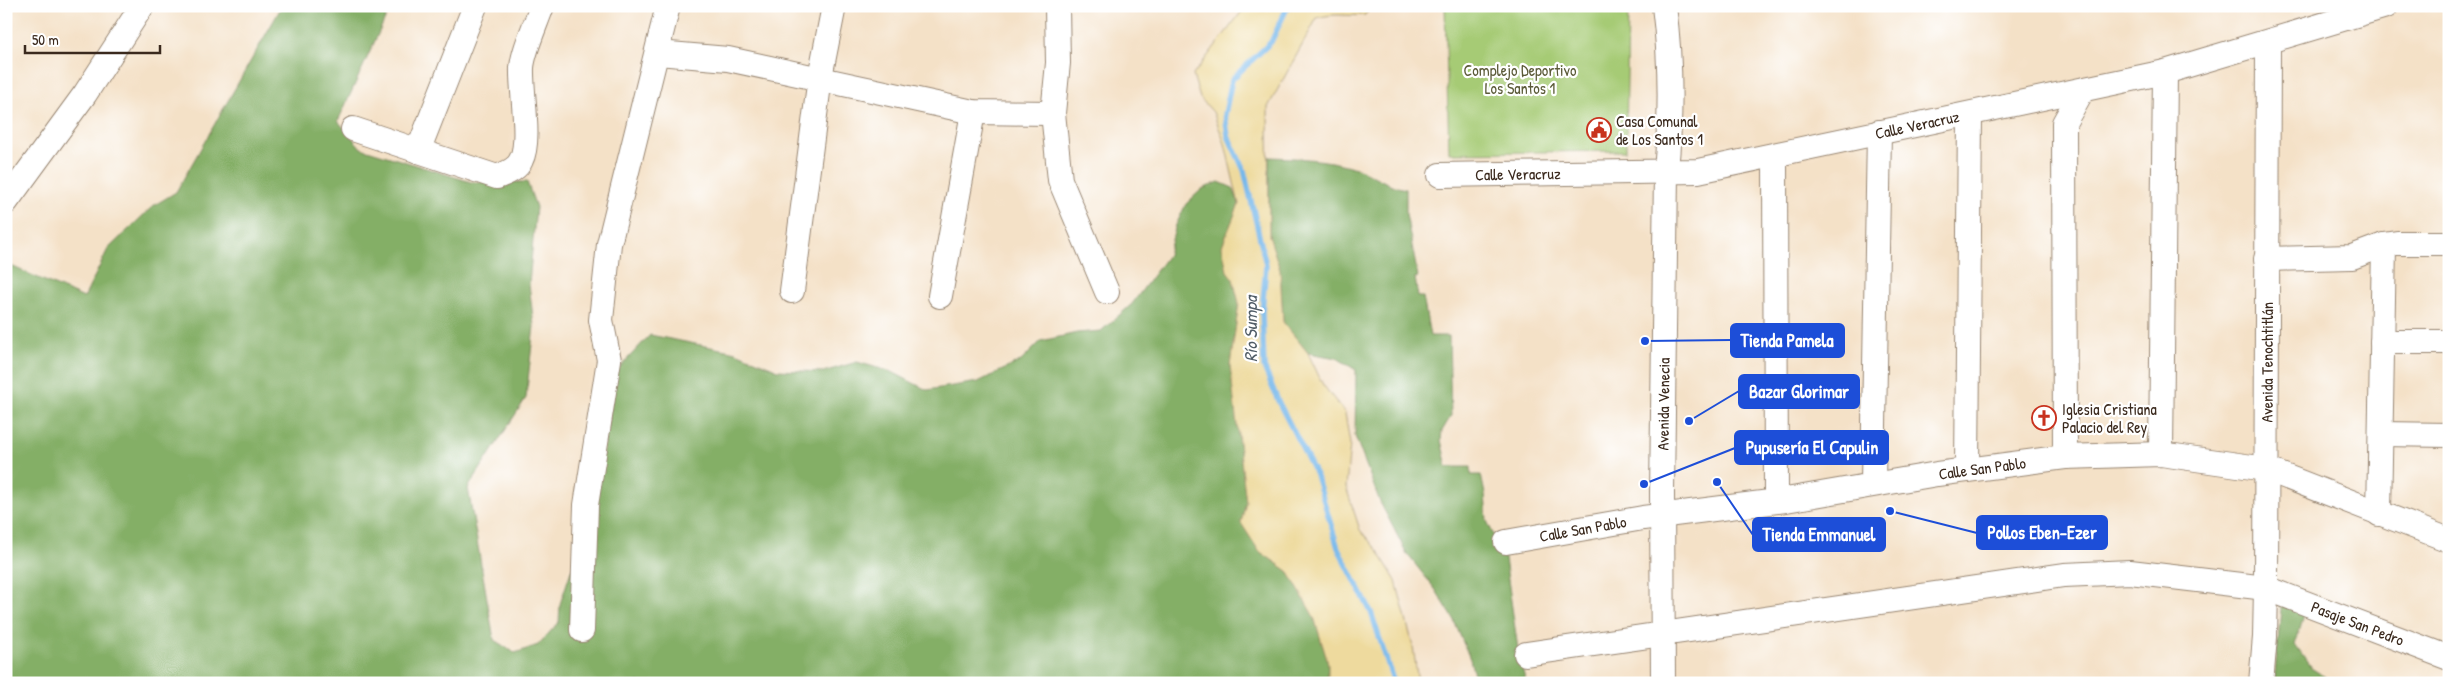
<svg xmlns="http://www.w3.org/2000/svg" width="2455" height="689" viewBox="0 0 2455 689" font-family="'Patrick Hand',sans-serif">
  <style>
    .green { fill: #a6cb74; stroke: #707a49 }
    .forest { fill: #84af66; stroke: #606c42 }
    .sand { fill: #eeda9e; stroke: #94825e }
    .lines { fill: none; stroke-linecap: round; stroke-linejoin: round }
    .stream { stroke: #76b8eb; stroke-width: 5.5 }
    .minor-casing { stroke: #988672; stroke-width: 26 }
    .minor { stroke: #fff; stroke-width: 24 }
    .labels { text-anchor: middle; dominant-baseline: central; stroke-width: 4.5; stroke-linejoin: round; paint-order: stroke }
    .park-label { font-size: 16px; fill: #5b5a38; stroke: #fff }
    .poi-label { font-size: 16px; fill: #3b2a1e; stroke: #fff; text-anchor: start }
    .street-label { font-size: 16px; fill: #3b2a1e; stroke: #fff }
    .water-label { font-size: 18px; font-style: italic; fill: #505c66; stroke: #fff }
    .leader { fill: none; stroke: #1d4ed8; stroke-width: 2 }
    .callout-dot { fill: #1d4ed8; stroke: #fff; stroke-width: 2 }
    .callout { fill: #1d4ed8; stroke: #1d4ed8; stroke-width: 2 }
    .callout-label { font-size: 18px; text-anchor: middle; font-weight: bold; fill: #fff }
  </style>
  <rect width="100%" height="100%" fill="#fff"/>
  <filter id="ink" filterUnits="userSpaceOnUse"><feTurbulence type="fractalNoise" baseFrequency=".02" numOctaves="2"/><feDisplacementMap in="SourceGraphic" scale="10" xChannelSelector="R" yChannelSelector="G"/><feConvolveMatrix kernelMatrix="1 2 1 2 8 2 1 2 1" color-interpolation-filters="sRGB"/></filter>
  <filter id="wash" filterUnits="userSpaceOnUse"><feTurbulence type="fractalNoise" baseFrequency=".0096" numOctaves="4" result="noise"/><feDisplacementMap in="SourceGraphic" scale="20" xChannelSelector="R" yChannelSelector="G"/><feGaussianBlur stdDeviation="1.12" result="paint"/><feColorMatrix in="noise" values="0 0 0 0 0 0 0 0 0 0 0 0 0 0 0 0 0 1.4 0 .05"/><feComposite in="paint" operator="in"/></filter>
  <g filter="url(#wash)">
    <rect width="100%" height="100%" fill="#f4e1c7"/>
    <path class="green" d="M1445,6H1628L1626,151L1449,153Z"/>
    <path class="forest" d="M282,6H391L338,121L361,148L471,182H527L536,207L529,284L534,326L526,398L468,488L494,640L515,653L538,645L559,622L560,604L571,571L592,540L599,473L617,370L650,335L736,352L778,370L823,372L857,362L892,372L927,390L978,382L1021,361L1041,341L1077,333L1101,331L1132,304L1168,255L1176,225L1186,204L1202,189L1219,182L1233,188L1239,204L1222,246L1227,271L1233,279L1239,303L1230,366L1246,502L1241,523L1259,551L1288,571L1314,617L1328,663V683H6V268L11,266L84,298L108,249L153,206L176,192Z
      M1269,157C1298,158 1328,159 1356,168C1373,174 1387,186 1406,189V214L1418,277L1415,278L1418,297H1423L1430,336H1449L1451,416L1442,431L1441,440L1447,467H1471V475H1481L1485,494L1487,521L1505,559L1519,656L1526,683H1476L1470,659L1452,616L1435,589L1407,554L1380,502L1355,436L1356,370L1337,358L1308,353L1283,322L1280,270L1269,236Z
      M2282,598L2305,606L2304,616L2295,645L2311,668L2327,678L2325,683H2274Z"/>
    <path class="sand" d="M1246,6H1372L1365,15C1345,17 1338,12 1317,18L1268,107L1269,236L1280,270L1283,322L1308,353L1323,385L1345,413L1350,444L1346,487L1360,530L1378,551L1396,581L1413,646L1418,683H1328V663L1314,617L1288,571L1259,551L1241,523L1246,502L1230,366L1239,303L1233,279L1227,271L1222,246L1239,204L1225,144L1213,112L1200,98L1193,75Z"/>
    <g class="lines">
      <path class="stream" d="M1288,6L1271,42L1232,79L1225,114L1228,136L1244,170L1266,265L1262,312L1264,367L1279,403L1316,475L1338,548L1371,612L1394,683"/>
    </g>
  </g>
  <g filter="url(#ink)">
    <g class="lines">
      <defs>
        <g id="minor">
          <path d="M1057,6L1058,63L1053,113L1060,180L1107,292"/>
          <path d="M658,53L728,59L973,112L1053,113"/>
          <path d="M353,129L497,177C506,173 517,170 521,160C531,141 521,92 522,68C523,51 536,24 542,6"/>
          <path d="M418,151L475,6"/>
          <path d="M1775,155L1776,501"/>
          <path id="s1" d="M1440,175L1698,171L2165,72L2386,6"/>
          <path d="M6,202L85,94L142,6"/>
          <path d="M2266,259L2352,257L2384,245L2397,243H2449"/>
          <path d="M792,291L820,77L834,6"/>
          <path d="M940,296L973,112"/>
          <path d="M2382,342H2449"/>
          <path d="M2381,434L2449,435"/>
          <path d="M2161,454L2165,72"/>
          <path d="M2065,457L2064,123L2082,91"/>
          <path d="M1967,470L1970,114"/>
          <path d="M1873,484L1879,132"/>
          <path d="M2379,514L2384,245"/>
          <path id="s2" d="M1506,542L1643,518L1786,500L1937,474L2065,457L2161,454L2266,469L2449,540"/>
          <path d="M582,630L586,505L609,360L601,320L609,244L668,6"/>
          <path id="s3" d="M1526,654L2064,575L2130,572L2266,588L2449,658"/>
          <path id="s4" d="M1663,683L1662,493L1666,171C1671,117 1671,60 1664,6"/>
          <path id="s5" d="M2261,683L2265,637L2266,588L2268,42"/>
        </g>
      </defs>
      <use href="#minor" class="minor-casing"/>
      <use href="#minor" class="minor"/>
    </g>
  </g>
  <defs>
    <symbol id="civic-ring" viewBox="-11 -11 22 22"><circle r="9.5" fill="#fff" stroke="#c8321e" stroke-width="1.5"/><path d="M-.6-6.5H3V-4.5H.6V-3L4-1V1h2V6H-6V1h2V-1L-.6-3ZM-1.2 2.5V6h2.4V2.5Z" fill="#c8321e"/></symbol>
    <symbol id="church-ring" viewBox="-11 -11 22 22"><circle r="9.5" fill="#fff" stroke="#c8321e" stroke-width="1.5"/><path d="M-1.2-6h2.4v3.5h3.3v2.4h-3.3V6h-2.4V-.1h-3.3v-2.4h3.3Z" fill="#c8321e"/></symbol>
  </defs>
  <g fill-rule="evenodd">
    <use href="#civic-ring" x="1585" y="116" width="28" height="28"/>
    <use href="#church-ring" x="2030" y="404" width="28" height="28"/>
  </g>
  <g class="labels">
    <g class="park-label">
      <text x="1520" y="70">Complejo Deportivo<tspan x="1520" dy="18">Los Santos 1</tspan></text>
    </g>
    <g class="poi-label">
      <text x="1616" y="121">Casa Comunal<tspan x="1616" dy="18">de Los Santos 1</tspan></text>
      <text x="2062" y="409">Iglesia Cristiana<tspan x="2062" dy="18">Palacio del Rey</tspan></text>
    </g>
    <g class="street-label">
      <text stroke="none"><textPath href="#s1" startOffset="482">Calle Veracruz</textPath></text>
      <text stroke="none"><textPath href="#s1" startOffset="78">Calle Veracruz</textPath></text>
      <text stroke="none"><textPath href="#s5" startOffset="321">Avenida Tenochtitlán</textPath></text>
      <text stroke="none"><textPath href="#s4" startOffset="279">Avenida Venecia</textPath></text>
      <text stroke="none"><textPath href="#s2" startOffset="482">Calle San Pablo</textPath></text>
      <text stroke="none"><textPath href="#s2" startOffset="78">Calle San Pablo</textPath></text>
      <text stroke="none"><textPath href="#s3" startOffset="845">Pasaje San Pedro</textPath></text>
    </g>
    <g class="water-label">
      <text transform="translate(1250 329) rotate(-90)">Río Sumpa</text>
    </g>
  </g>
  <path class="leader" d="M1645 341L1731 340M1689 421L1739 391M1644 484L1735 448M1890 511L1977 533M1717 482L1753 535"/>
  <g class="callout-dot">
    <circle cx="1645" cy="341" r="5"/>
    <circle cx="1689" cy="421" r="5"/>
    <circle cx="1644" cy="484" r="5"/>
    <circle cx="1890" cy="511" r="5"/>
    <circle cx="1717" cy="482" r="5"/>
  </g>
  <g class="callout">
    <rect x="1731" y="324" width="113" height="33" rx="5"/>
    <rect x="1739" y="375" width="120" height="33" rx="5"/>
    <rect x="1735" y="431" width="153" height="33" rx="5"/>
    <rect x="1977" y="516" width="130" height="33" rx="5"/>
    <rect x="1753" y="518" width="132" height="33" rx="5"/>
  </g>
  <g class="callout-label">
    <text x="1787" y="347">Tienda Pamela</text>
    <text x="1799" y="398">Bazar Glorimar</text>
    <text x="1812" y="454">Pupusería El Capulin</text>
    <text x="2042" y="539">Pollos Eben-Ezer</text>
    <text x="1819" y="541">Tienda Emmanuel</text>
  </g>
  <rect width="2455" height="689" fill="none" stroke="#fff" stroke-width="25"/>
  <path d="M25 45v8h135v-8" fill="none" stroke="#3b2a1e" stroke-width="2.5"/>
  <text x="32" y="45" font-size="15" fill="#3b2a1e" stroke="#ffffff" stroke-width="4" paint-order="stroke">50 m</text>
</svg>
